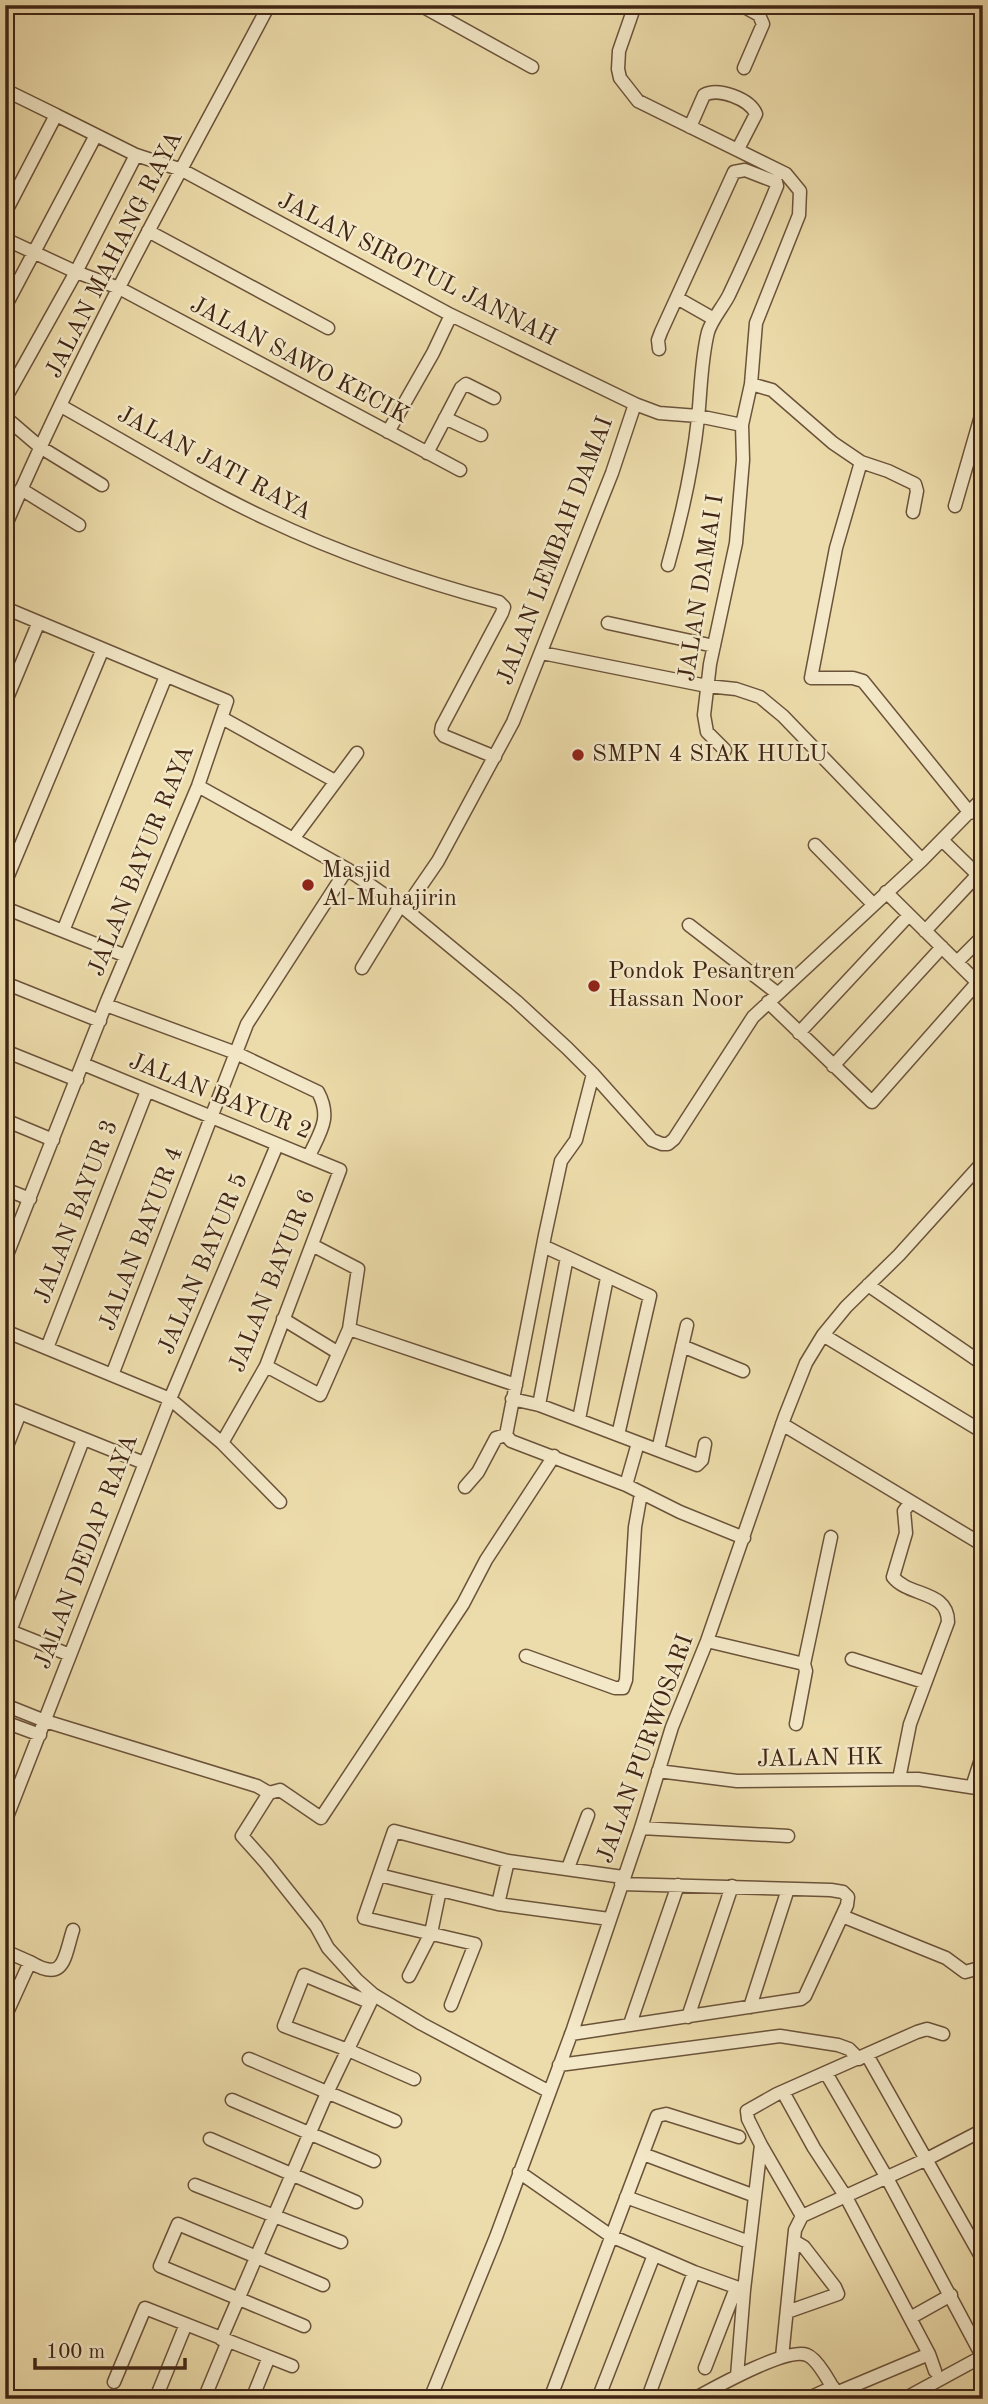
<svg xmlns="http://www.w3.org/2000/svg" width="988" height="2404" viewBox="0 0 988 2404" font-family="'Old Standard TT',serif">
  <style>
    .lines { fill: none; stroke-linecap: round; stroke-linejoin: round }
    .minor-casing { stroke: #6b533a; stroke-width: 15 }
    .minor { stroke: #f3e8c8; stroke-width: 12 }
    .poi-dot { fill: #8f2418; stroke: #f3e8c8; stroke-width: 2.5 }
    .labels { text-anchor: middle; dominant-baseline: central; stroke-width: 5; stroke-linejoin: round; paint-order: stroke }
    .street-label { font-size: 24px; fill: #402514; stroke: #f3e8c8 }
    .poi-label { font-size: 24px; fill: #402514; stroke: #f3e8c8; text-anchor: start }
  </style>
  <rect width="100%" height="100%" fill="#eddcab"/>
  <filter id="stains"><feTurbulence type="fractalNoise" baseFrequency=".00286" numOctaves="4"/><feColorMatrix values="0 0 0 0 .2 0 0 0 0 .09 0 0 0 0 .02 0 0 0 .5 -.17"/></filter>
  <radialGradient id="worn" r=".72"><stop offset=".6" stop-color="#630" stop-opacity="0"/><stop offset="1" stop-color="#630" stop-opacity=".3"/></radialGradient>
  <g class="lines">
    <defs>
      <path id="minor" d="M420,5L532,67
        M741,5L759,15L763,24L744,68
        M5,90L56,115
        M690,127L704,95C718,87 750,99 756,114L738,149
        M5,213L56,115L136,155L182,170L451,315L635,404L659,413L698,416L742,425L751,384L756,323L799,215L800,191L786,174L638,101L620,78L618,69L619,51L635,5
        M148,231L328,328
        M5,239L76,272L119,288L460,470
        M677,298L714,319
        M5,307L96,135
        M659,349L658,340L661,332L734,172L745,170L776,182L777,186C762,223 746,259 729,295C723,307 712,319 708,332C701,360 701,389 698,418C693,465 681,519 668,565
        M751,384L772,390L833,443L861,462L836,548L811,678H853L863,681L970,813
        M5,399L76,272L136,155
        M61,406C129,444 196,486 267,519C341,554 420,581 499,602L504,607L502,613L442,726L441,732L444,736L495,757
        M5,417L40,447L102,485
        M445,418L481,435
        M388,432L433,353L451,315
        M427,453L461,388L466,384L494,398
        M861,462L888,471L915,484L917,491L913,512
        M21,489L79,525
        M955,506L983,409
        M5,527C81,348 178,177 269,5
        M5,608L227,701L198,786L107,1001L5,1260
        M608,623L714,646
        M542,653L707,686L736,689L760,697L783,716L922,860
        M5,703L38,624
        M222,718L335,781
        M725,750L707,732L704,715L710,664L736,543L743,460L742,425
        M198,786L347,869L405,909L516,1001L567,1048L593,1074L652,1140L662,1144H668L674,1139L753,1017L922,860L983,798
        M293,839L357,753
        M942,840L982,879
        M815,845L873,904
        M5,883L102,651
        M886,892L983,988
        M5,908L126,956
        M405,909L438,861L513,722L612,473L635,404
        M689,925L777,993
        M63,931L166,676
        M925,931L983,869
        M957,962L983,936
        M362,968L400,906
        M5,983L100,1021
        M768,1002L872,1102L977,983
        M106,1005L236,1053L318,1092C332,1118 320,1132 309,1156
        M799,1033L909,915
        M5,1051L77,1080
        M83,1064L340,1170L266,1366L222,1443
        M833,1066L942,947
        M593,1074L576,1140L561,1161L545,1235L506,1435L511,1441L626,1485L680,1512L744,1538
        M5,1120L53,1140
        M5,1189L30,1199
        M312,1245L358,1269L349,1329L516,1385
        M567,1257L650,1296L618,1435
        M868,1285L983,1364
        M283,1319L337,1352
        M5,1331L170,1399L222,1443L280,1502
        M823,1335L983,1432
        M682,1346L743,1371
        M47,1348L147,1091
        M266,1366L320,1395L349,1329
        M112,1375L247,1024L347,869
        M512,1399L539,1405L697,1465L702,1460L705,1444
        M539,1405L567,1257L543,1246
        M5,1407L144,1463
        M579,1419L607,1278
        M782,1424L983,1545
        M658,1450L687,1325
        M5,1451L20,1413
        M626,1485L638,1443
        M465,1487L478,1472L496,1438L506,1435
        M5,1629L70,1655
        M10,1631L83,1440
        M707,1641L804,1664
        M526,1656L615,1688H623L626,1680L635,1527L640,1499L644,1494
        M852,1659L924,1682
        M5,1705L45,1721L257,1786L269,1793L280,1790L321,1818L463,1604L486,1560L554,1456
        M5,1722L40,1735
        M796,1724L806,1671L804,1664L831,1537
        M658,1771L737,1781L918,1779L983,1789
        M899,1779L910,1724L948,1622C948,1590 909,1597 893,1577L906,1533L904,1511L910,1503
        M972,1787L983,1753
        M269,1793L242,1836L266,1863L316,1926L328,1948L357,1980L374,1995L422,2024L548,2091
        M5,1822L170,1399L277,1145
        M641,1828L788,1836
        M568,1868L588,1815
        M379,1875L498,1904L508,1861
        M498,1904L609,1919
        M842,1916L946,1958L965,1972L983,1967
        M5,1951L30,1962L5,2017
        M30,1962C65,1983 64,1958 73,1930
        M409,1976L431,1933L440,1890
        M369,2002L304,1975L284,2026L348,2050L414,2079
        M451,2005L475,1944L364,1918L394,1831L508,1861L623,1877
        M750,2007L788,1889
        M688,2017L732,1886
        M630,2024L678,1885
        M571,2034L801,1999L805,1996L847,1905L848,1897L843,1892L831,1890L621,1884
        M867,2055L983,2260
        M249,2059L395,2121
        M559,2065L780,2036L838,2045L849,2049L859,2059
        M826,2073L887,2178L982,2356
        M783,2092L814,2148L846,2197L929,2354L935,2371
        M232,2100L374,2161
        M210,2139L356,2202
        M761,2145L802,2216
        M643,2154L755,2196
        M519,2172L611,2236L694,2272L744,2290
        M195,2185L341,2242
        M626,2197L749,2242
        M787,2312L838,2294L835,2287L804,2247L794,2241
        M910,2318L951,2295
        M304,2326L160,2266L178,2224L323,2285
        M221,2339L327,2093L374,1995
        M782,2357L795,2230L802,2216L927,2159L983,2130
        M705,2368L736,2288
        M737,2376L744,2290L761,2145L748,2119L747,2111L777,2094L917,2032L927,2029L943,2034
        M114,2382L145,2308L292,2366
        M650,2392L694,2272
        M158,2393L186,2324
        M836,2393L929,2354
        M204,2399L228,2341
        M252,2399L269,2357
        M430,2399L496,2237L573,2029L641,1828L672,1727L707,1641L785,1416L806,1363L823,1335L846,1307L899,1255L983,1162
        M550,2399L657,2116L666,2114L739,2137
        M598,2399L654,2255
        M694,2399C714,2388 787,2347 807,2355C818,2359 833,2388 839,2399
        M807,2399L833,2387
        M904,2399L983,2356"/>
    </defs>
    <use href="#minor" class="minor-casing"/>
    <use href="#minor" class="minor"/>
  </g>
  <g class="poi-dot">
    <circle cx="578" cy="755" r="7"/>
    <circle cx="308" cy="885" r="7"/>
    <circle cx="594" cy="986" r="7"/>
  </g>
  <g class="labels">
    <g class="street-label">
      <text transform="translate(115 255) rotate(-63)">JALAN MAHANG RAYA</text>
      <text transform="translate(417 270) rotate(27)">JALAN SIROTUL JANNAH</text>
      <text transform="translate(299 361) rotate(28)">JALAN SAWO KECIK</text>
      <text transform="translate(214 464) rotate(28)">JALAN JATI RAYA</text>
      <text transform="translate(556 551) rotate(-69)">JALAN LEMBAH DAMAI</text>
      <text transform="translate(702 588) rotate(-81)">JALAN DAMAI I</text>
      <text transform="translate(142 861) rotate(-68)">JALAN BAYUR RAYA</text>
      <text transform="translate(220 1097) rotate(22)">JALAN BAYUR 2</text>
      <text transform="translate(77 1212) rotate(-69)">JALAN BAYUR 3</text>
      <text transform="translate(142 1239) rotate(-69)">JALAN BAYUR 4</text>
      <text transform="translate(204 1264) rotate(-67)">JALAN BAYUR 5</text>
      <text transform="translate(273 1281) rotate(-68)">JALAN BAYUR 6</text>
      <text transform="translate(87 1552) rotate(-69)">JALAN DEDAP RAYA</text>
      <text transform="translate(646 1749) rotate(-70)">JALAN PURWOSARI</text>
      <text transform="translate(820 1759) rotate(-1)">JALAN HK</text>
    </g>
    <g class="poi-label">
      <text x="592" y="755">SMPN 4 SIAK HULU</text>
      <text x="322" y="871">Masjid<tspan x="322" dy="28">Al-Muhajirin</tspan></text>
      <text x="608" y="972">Pondok Pesantren<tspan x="608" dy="28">Hassan Noor</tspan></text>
    </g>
  </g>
  <rect width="988" height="2404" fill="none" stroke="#eddcab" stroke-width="28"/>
  <rect x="7" y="7" width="974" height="2390" fill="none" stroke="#402514" stroke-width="3.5"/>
  <rect x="14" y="14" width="960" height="2376" fill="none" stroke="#402514" stroke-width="2"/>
  <path d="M35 2358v10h150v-10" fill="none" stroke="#402514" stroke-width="3.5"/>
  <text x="46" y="2358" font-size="21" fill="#402514" stroke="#f3e8c8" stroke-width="5" paint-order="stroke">100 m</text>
  <rect width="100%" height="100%" filter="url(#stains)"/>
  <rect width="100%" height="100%" fill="url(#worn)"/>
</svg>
